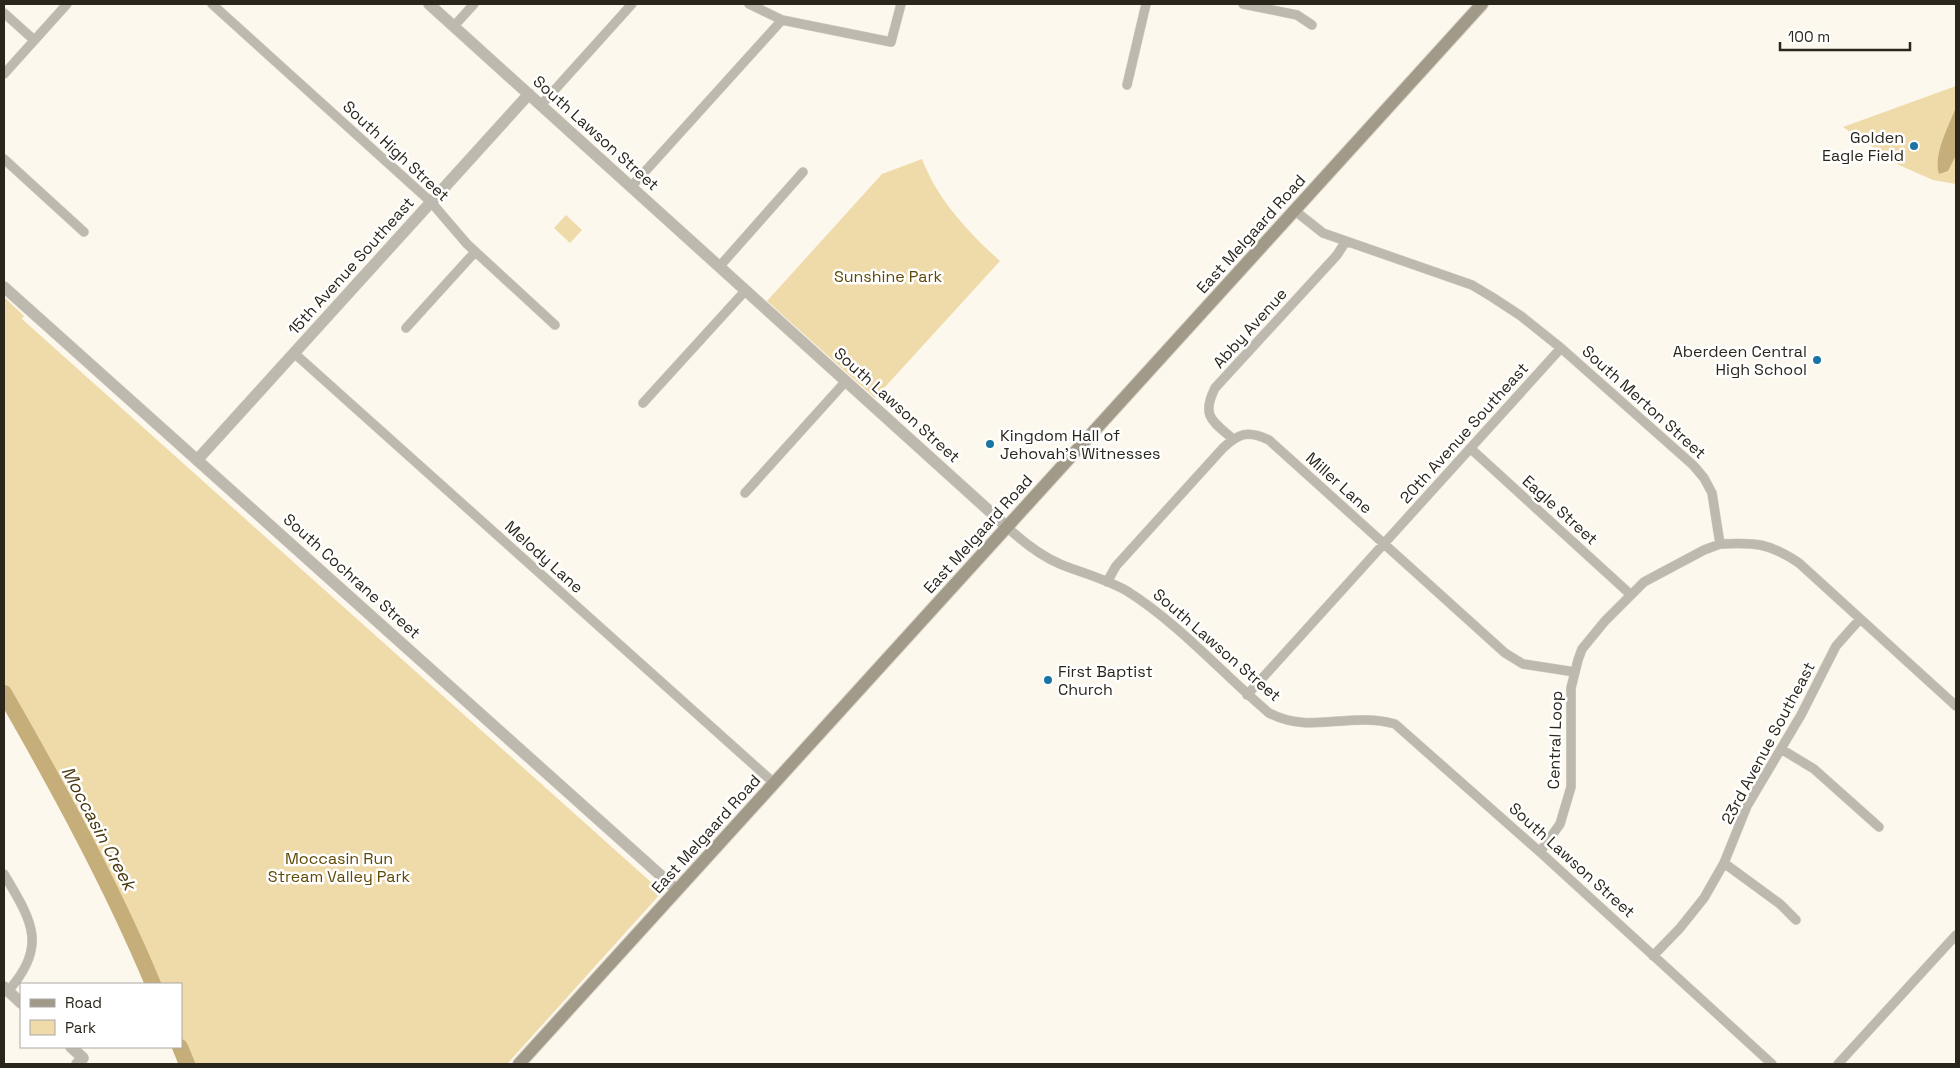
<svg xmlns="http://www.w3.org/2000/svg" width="1960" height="1068" viewBox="0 0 1960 1068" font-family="'Space Grotesk',sans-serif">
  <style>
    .green { fill: #efdaa9 }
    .water { fill: #c5ae7a }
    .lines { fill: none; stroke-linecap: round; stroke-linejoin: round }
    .river { stroke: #c5ae7a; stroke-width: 16 }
    .minor-casing { stroke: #d7d2c7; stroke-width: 10 }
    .tertiary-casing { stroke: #d7d2c7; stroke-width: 12 }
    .secondary-casing { stroke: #d7d2c7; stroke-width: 14 }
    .minor { stroke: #beb9ae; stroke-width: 9 }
    .tertiary { stroke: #beb9ae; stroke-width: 11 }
    .secondary { stroke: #a29a89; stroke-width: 12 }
    .poi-dot { fill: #1a75a3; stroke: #fff; stroke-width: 2 }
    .labels { text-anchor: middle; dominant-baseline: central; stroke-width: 5; stroke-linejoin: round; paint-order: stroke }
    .street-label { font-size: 16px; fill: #2b261c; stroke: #fff }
    .poi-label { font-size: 16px; fill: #2b261c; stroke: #fff; text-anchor: end }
    .park-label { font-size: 16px; fill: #604905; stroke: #fff }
    .water-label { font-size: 18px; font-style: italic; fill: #49380d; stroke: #fff }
  </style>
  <rect width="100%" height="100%" fill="#fdf8ed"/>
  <path class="green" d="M1956,86V184L1933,180L1899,165L1843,127Z
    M922,159C937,199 968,232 1000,261L875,398L767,301L882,174Z
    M566,215L582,230L570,243L554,228Z
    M4,297L24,316L22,319L662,892L507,1064H187L180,1047L181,984H153L129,926L72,816L4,693Z"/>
  <path class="water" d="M1956,107V155L1948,171L1939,174C1933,154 1949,126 1956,107Z"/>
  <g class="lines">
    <path class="river" d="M4,693C58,787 111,884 153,984
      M180,1047L187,1064"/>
    <defs>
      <path id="minor" d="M212,4L431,202L467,244L555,325
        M749,4L782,20L891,42L901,4
        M1243,4L1297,15L1312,25
        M4,13L34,40
        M454,26L474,4
        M4,74L67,4
        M1127,85L1146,4
        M541,105L632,4
        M4,159L84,232
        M631,187L782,20
        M1294,210L1323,233L1472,285L1492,297L1521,316L1561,348L1693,465L1704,478L1712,493L1720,544C1755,542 1769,543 1799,563L1956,706
        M719,267L803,172
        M406,328L475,252
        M294,353L774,783
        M643,403L745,291
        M1233,439C1212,421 1201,416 1215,388L1337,255L1346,241
        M1470,448L1630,594
        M745,493L846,381
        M1007,527C1023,542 1039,555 1060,564C1082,573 1106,579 1127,591C1178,623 1223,674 1269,713C1310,735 1351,711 1395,724L1540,852L1772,1064
        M1107,582L1116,566L1223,448C1239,433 1248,430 1269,440L1505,653L1523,664L1575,672
        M1247,695L1561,348
        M1781,749L1814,769L1879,827
        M1540,852L1560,824L1571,787V688L1578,660L1582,649L1605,621L1644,582L1704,550L1720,544
        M1724,863L1780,904L1796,920
        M4,874C31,920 49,945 8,991
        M1653,956L1680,928L1704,898L1724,863L1747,806L1801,715L1836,646L1860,619
        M1838,1064L1956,935"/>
      <path id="tertiary" d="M429,4L1007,527
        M4,287L677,890
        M198,459L529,94
        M4,987L21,1003
        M71,1047L83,1058L77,1064"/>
      <path id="secondary" d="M519,1064L1482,4"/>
    </defs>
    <use href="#minor" class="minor-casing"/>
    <use href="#tertiary" class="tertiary-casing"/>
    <use href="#secondary" class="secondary-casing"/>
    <use href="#minor" class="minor"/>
    <use href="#tertiary" class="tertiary"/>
    <use href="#secondary" class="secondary"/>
  </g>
  <g class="poi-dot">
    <circle cx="1914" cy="146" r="5"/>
    <circle cx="1817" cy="360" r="5"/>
    <circle cx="990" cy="444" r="5"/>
    <circle cx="1048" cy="680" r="5"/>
  </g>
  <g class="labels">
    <g class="street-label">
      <text transform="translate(596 133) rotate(42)">South Lawson Street</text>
      <text transform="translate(396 151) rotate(43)">South High Street</text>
      <text transform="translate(1251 234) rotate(-48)">East Melgaard Road</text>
      <text transform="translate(351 266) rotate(-48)">15th Avenue Southeast</text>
      <text transform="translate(1250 328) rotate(-48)">Abby Avenue</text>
      <text transform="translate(1644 402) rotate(42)">South Merton Street</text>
      <text transform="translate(897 405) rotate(42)">South Lawson Street</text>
      <text transform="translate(1464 433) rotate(-48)">20th Avenue Southeast</text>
      <text transform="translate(1339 483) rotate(42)">Miller Lane</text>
      <text transform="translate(1560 510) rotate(42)">Eagle Street</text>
      <text transform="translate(978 534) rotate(-48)">East Melgaard Road</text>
      <text transform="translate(544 557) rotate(42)">Melody Lane</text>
      <text transform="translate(352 576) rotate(42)">South Cochrane Street</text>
      <text transform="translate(1217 645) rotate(41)">South Lawson Street</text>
      <text transform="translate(1555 740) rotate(-88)">Central Loop</text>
      <text transform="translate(1768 743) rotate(-62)">23rd Avenue Southeast</text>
      <text transform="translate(706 834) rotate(-48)">East Melgaard Road</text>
      <text transform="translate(1572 860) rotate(42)">South Lawson Street</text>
    </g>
    <g class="poi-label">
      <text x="1904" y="137">Golden<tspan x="1904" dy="18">Eagle Field</tspan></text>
      <text x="1807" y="351">Aberdeen Central<tspan x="1807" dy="18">High School</tspan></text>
      <text x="1000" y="435" text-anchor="start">Kingdom Hall of<tspan x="1000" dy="18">Jehovah's Witnesses</tspan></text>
      <text x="1058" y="671" text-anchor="start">First Baptist<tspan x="1058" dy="18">Church</tspan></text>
    </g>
    <g class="park-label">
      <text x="888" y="276">Sunshine Park</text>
      <text x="339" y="858">Moccasin Run<tspan x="339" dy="18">Stream Valley Park</tspan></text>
    </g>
    <g class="water-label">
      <text transform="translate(99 828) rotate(62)">Moccasin Creek</text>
    </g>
  </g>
  <rect width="1960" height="1068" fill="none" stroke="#2b261c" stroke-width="10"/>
  <rect x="20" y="983" width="162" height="65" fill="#ffffff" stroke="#aaa8a4"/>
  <rect x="30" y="999" width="25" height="8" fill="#a29a89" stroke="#aaa8a4"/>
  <text x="65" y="1008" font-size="15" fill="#2b261c">Road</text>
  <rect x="30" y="1020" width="25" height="15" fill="#efdaa9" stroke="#aaa8a4"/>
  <text x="65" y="1033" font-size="15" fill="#2b261c">Park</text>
  <path d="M1780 42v8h130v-8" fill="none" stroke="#2b261c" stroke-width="2.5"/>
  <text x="1788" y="42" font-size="15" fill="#2b261c" stroke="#ffffff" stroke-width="4" paint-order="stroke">100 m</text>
</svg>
